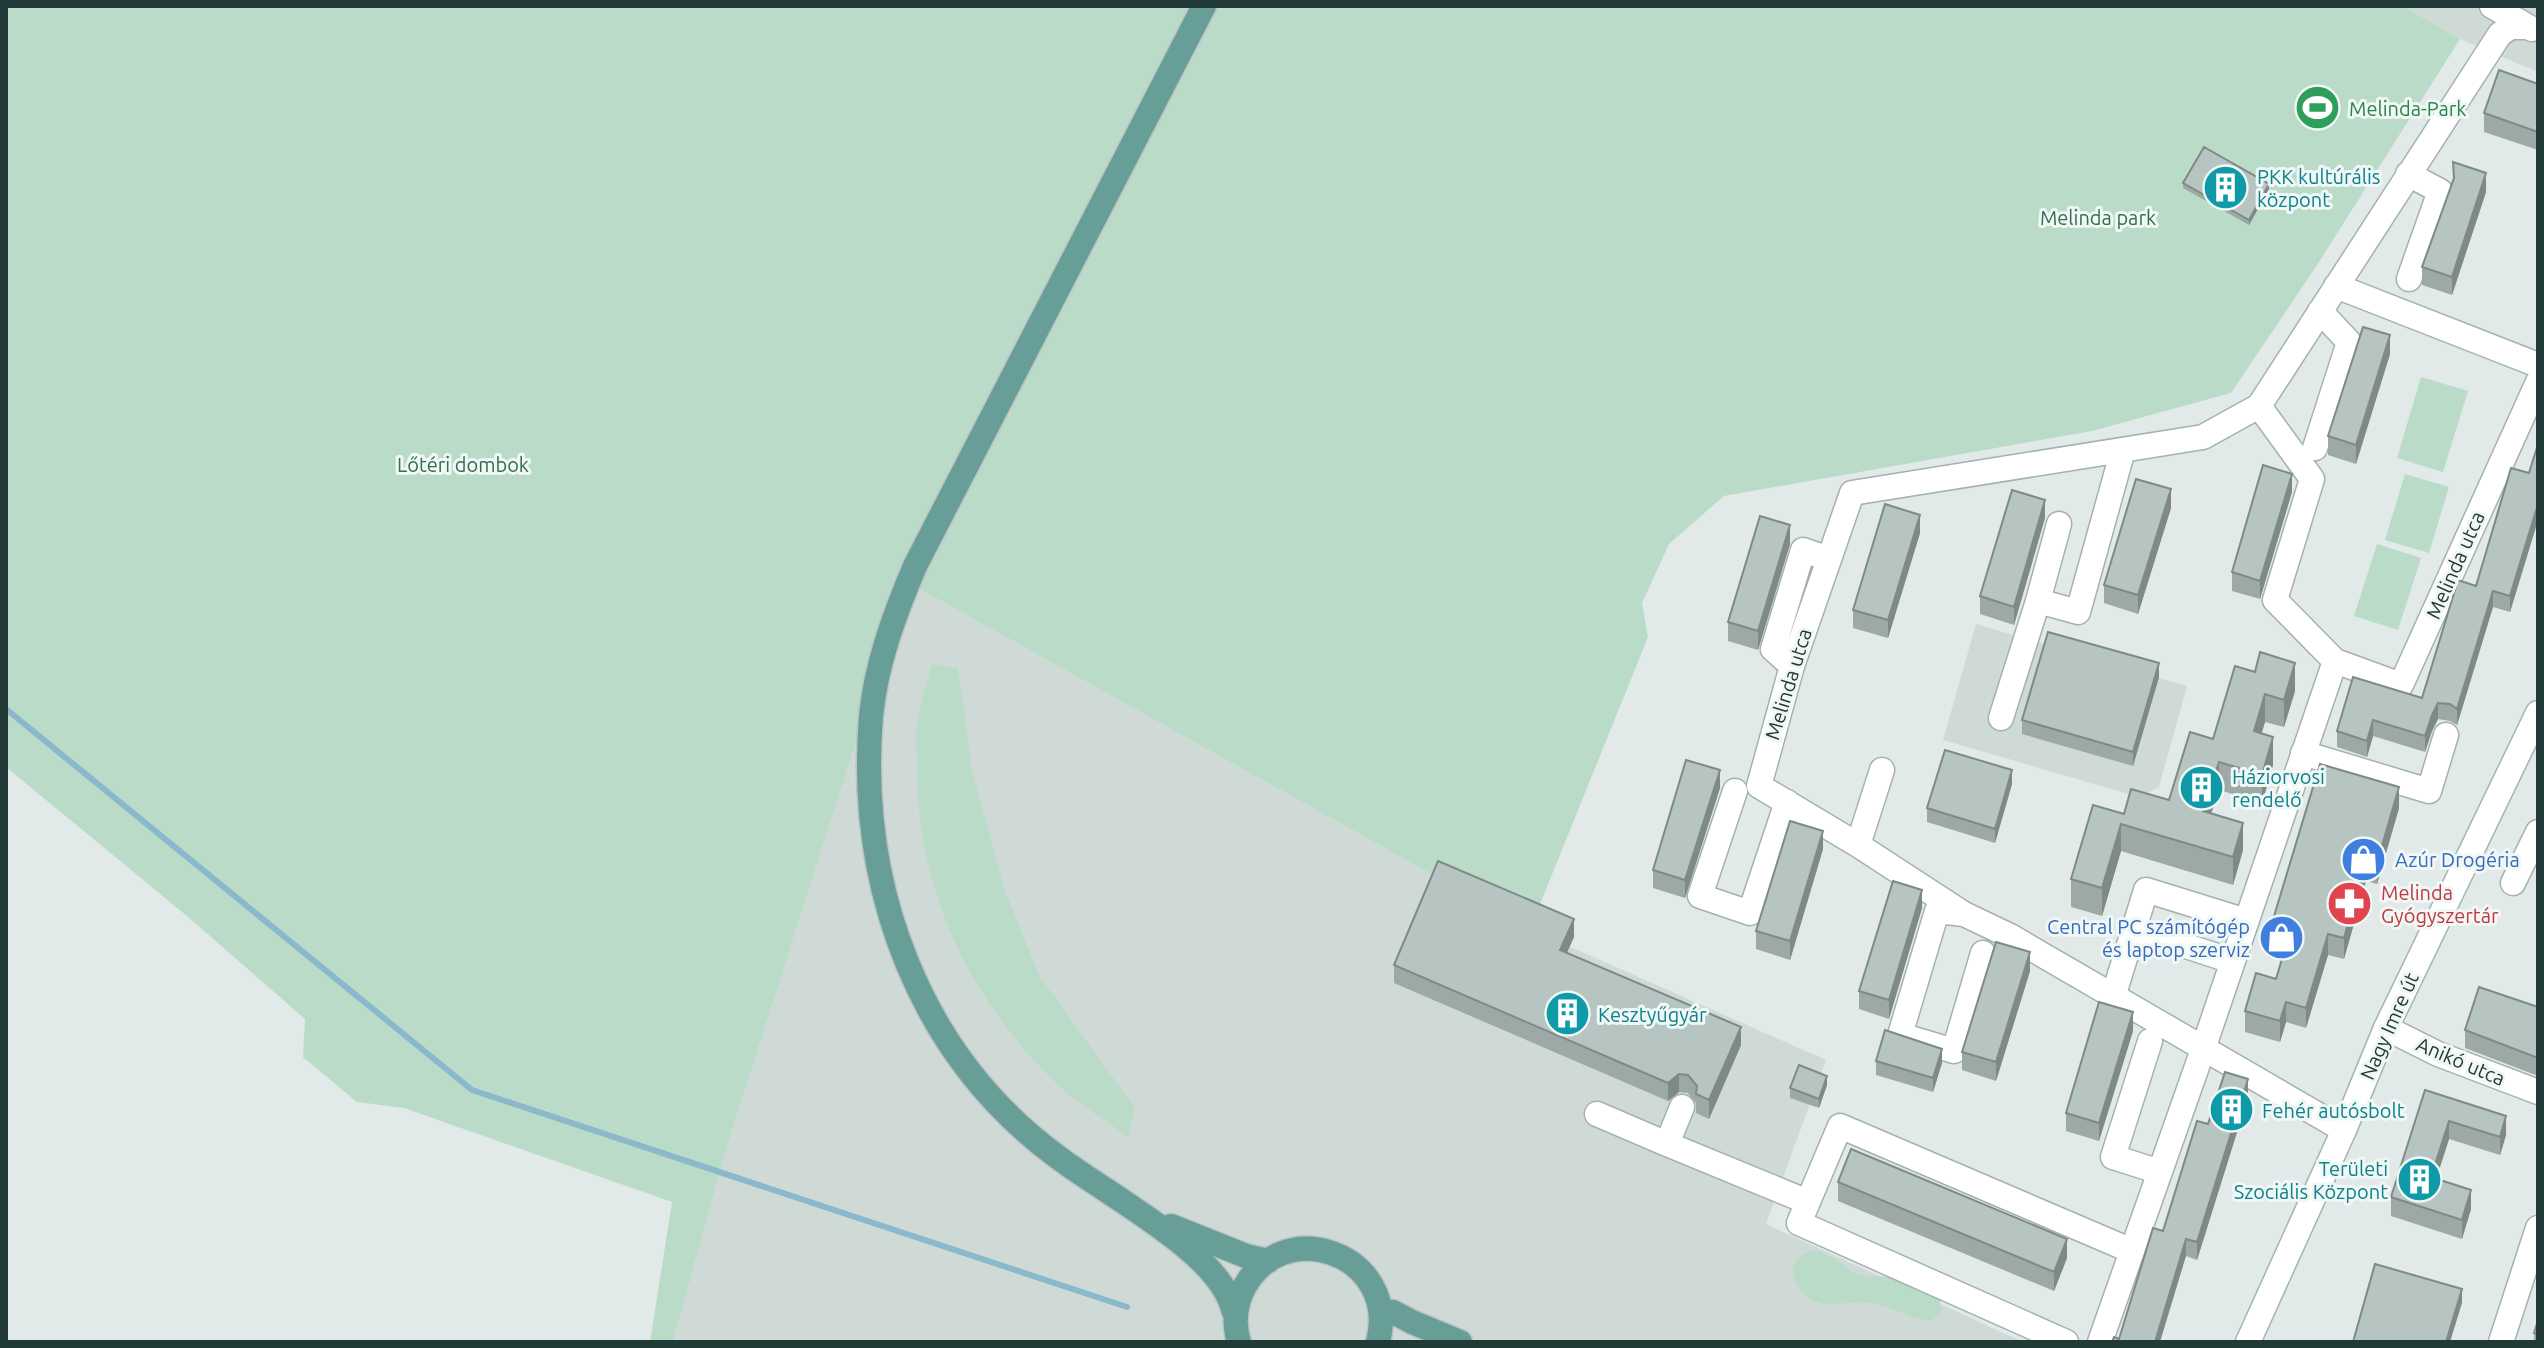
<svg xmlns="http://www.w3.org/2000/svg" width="2544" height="1348" viewBox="0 0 2544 1348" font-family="Ubuntu,sans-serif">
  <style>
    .built { fill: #cfdad7 }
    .green { fill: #badbc8 }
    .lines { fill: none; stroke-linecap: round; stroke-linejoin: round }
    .stream { stroke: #8bb8cd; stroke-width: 6 }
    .street-casing { stroke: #a4b2af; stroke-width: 27 }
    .secondary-casing { stroke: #a0b6b1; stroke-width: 27 }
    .primary-casing { stroke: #bdc4c3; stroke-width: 27 }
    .street { stroke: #fff; stroke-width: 24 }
    .secondary { stroke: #fff; stroke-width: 24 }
    .primary { stroke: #689e98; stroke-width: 24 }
    .wall { fill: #9da9a6 }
    .shaded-wall { fill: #7f8a87 }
    .building { fill: #b6c5c1; stroke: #7f8a87; stroke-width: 2 }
    .labels { text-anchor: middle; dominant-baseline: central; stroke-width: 6; stroke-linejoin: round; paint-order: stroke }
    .leisure-label { font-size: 20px; fill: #27864d; stroke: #f1f7f5; text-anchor: start }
    .culture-label { font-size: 20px; fill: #0d838f; stroke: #f1f7f5; text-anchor: start }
    .park-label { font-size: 20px; fill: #2f6e51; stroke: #f1f7f5 }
    .street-label { font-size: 20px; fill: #223a37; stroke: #f1f7f5 }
    .shop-label { font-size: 20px; fill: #366cbe; stroke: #f1f7f5; text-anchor: start }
    .health-label { font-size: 20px; fill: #be3a42; stroke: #f1f7f5; text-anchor: start }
  </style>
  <rect width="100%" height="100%" fill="#e1eae8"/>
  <path class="built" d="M2403,6H2538V72L2460,39Z
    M907,582L1530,929L1826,1060L1766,1224L2023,1342H673L725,1153Z
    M1976,624L2187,686L2159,787L2139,797L1943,740Z"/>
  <path class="green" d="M6,6H2403L2460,39L2319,262L2231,393L2092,431L1724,496L1669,544L1642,603L1648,637L1530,929L907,582L725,1153L673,1342H650L672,1202L404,1108L357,1102L303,1057L305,1019L187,916L6,767Z
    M2421,377L2468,391L2443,472L2397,458Z
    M2405,474L2449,487L2429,553L2385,540Z
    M2377,544L2421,558L2398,630L2354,616Z
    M932,665L958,668L972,770L1005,891L1040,977L1135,1108L1128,1137C1106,1120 1079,1105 1059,1086C970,1001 917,891 917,767C917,752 915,734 918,719C921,701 927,683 932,665Z
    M1815,1250L1832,1257L1852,1272L1868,1277L1896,1276L1940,1298L1941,1311L1932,1321C1907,1319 1886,1302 1860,1302C1847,1301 1830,1308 1817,1302C1791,1291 1781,1256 1815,1250Z"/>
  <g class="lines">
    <path class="stream" d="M6,709L472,1090L1127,1307"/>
    <defs>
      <path id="street" d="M2492,6L2532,29
        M2408,174L2440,191L2409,279
        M2336,286L2538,365
        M2315,448L2349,342L2320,311
        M2059,524L2038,601L2078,612L2123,450
        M2335,661L2401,685L2538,382
        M1792,666L1773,649L1803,550L1829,559
        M2001,718L2038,601
        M2303,753L2429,791L2446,735
        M1735,791L1700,896L1750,913L1787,802
        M1858,845L1882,770
        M2513,883L2538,832
        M1964,914L1937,911L1900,1035L1954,1051L1983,953
        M2134,929L2232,961
        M2113,997L2146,890L2246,921
        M2386,1028L2438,1054L2538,1092
        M2150,1041L2113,1157L2160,1172
        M1682,1107L1667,1144L1808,1202
        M1597,1114L1667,1144
        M2344,1130L2010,936L1964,914L1858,845L1759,786L1792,666L1852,493L2203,437L2259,406L2500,34L2511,27H2528
        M2066,1342L1799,1223L1840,1126L2132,1251
        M2100,1342L2200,1058L2335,661L2275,600L2312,479L2259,406
        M2501,1342L2538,1228"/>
      <path id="secondary" d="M2248,1342L2344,1130L2386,1028L2538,713"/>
      <path id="primary" d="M1204,6L915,566C895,613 876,664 871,716C857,886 918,1055 1059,1158C1104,1192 1203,1245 1227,1294C1231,1301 1233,1310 1236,1317
        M1171,1226L1246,1256L1268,1261
        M1381,1311L1393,1312L1412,1322L1460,1342
        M1239,1342C1234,1326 1235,1309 1241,1294C1278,1210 1401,1253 1378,1342"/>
    </defs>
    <use href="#street" class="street-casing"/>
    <use href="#secondary" class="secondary-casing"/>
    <use href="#primary" class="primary-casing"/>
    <use href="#street" class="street"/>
    <use href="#secondary" class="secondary"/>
    <use href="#primary" class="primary"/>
  </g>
  <path class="wall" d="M2538,84V150L2484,132V113Z
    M2453,162L2486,192L2452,295L2422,285V267L2453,181Z
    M2183,183L2269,189L2249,225L2183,188Z
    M2390,354L2356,464L2328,455V436Z
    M2538,444V520L2510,612L2493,607L2457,725L2450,721L2438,719L2432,731L2425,752L2373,736L2367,757L2337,747V731L2422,698L2529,473Z
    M2292,492L2260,599L2232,591V572Z
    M2171,508L2138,614L2104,603V585Z
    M2045,518L2014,625L1980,614V596Z
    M1920,533L1888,638L1853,628V610Z
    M1790,544L1758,650L1728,641V622Z
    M2255,672L2295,691L2284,727L2265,722L2261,734L2273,765L2262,803L2219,790L2211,813L2243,850L2233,885L2121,851L2102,916L2071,907V879L2124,814L2169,800L2213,739Z
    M2159,677L2133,766L2022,734V720Z
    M2012,784L1995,843L1927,822V808Z
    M1720,788L1685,898L1653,888V870Z
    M2399,808L2377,884L2366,881L2344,959L2328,955L2306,1028L2286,1022L2280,1042L2245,1032V1011L2276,979L2281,961L2268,957V936Z
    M1823,849L1790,960L1756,949V931Z
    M1922,908L1889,1019L1859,1009V991Z
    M2538,914V941L2536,940V922Z
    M1574,937L1567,952L1741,1045L1709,1119L1696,1113V1103L1688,1093L1679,1092L1668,1101L1394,983V965Z
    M2030,971L1996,1081L1962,1070V1052Z
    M2538,1007V1076L2465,1048V1030Z
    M2133,1031L2099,1141L2066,1131V1113Z
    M1876,1061L1942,1063L1933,1092L1876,1075Z
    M1827,1085L1819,1108L1790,1098V1088Z
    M2425,1090L2506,1135L2500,1155L2449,1139L2436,1179L2471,1209L2462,1239L2391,1216V1197Z
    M2248,1097L2197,1260L2186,1256L2119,1339L2208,1124Z
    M1838,1182L2067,1258L2054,1291L1838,1201Z
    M2538,1320V1342H2534V1333Z"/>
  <path class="shaded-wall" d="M2486,173V192L2452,295V277Z
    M2269,184V189L2249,225V220Z
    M2390,335V354L2356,464V445Z
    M2292,474V492L2260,599V581Z
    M2171,489V508L2138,614V595Z
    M2045,500V518L2014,625V607Z
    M2538,504V520L2510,612V596Z
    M1920,515V533L1888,638V620Z
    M1790,525V544L1758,650V631Z
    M2493,591V607L2457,725V709Z
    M2159,663V677L2133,766V752Z
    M2295,663V691L2284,727V700Z
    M2265,694V722L2254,759V731Z
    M2438,703V719L2432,731L2425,752V736L2432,715Z
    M2373,720V736L2367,757V741Z
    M2273,737V765L2262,803V775Z
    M2219,762V790L2203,838V811Z
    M1720,770V788L1685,898V880Z
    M2012,770V784L1995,843V829Z
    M2399,787V808L2377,884V863Z
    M2243,823V850L2233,885V857Z
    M2121,824V851L2102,916V888Z
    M1823,831V849L1790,960V941Z
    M2366,860V881L2344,959V938Z
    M1922,890V908L1889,1019V1000Z
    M1574,919V937L1560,968V950Z
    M2328,934V955L2306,1028V1008Z
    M2030,952V971L1996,1081V1062Z
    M2286,1002V1022L2280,1042V1021Z
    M2133,1012V1031L2099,1141V1123Z
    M1741,1027V1045L1709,1119V1100Z
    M1942,1049V1063L1933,1092V1078Z
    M1679,1074V1092L1668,1101V1083Z
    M1827,1076V1085L1819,1108V1099Z
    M2248,1079V1097L2197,1260V1242Z
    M2506,1116V1135L2500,1155V1137Z
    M2449,1121V1139L2431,1195V1177Z
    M2471,1190V1209L2462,1239V1220Z
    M2067,1239V1258L2054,1291V1272Z
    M2186,1239V1256L2160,1342H2155Z
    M2462,1289V1303L2450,1342H2446Z"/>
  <path class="building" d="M2499,70L2538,84V132L2484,113Z
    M2204,147L2269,184L2249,220L2183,183Z
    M2453,162L2486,173L2452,277L2422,267L2454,178Z
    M2363,327L2390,335L2356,445L2328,436Z
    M2538,444V504L2510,596L2493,591L2457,709L2450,704L2438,703L2432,715L2425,736L2373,720L2367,741L2337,731L2353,677L2422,698L2458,580L2476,586L2511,468L2529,473Z
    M2263,465L2292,474L2260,581L2232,572Z
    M2136,479L2171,489L2138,595L2104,585Z
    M2012,490L2045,500L2014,607L1980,596Z
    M1885,504L1920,515L1888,620L1853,610Z
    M1760,516L1790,525L1758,631L1728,622Z
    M2048,632L2159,663L2133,752L2022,720Z
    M2260,652L2295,663L2284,700L2265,694L2254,731L2273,737L2262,775L2219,762L2203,811L2243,823L2233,857L2121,824L2102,888L2071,879L2093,805L2124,814L2131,789L2169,800L2190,732L2213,739L2235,666L2255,672Z
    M1945,750L2012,770L1995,829L1927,808Z
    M1686,760L1720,770L1685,880L1653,870Z
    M2320,764L2399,787L2377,863L2366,860L2344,938L2328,934L2306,1008L2286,1002L2280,1021L2245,1011L2256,973L2276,979L2287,942L2268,936Z
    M1790,821L1823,831L1790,941L1756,931Z
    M1438,861L1574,919L1560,950L1741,1027L1709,1100L1696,1094L1697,1086L1688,1075L1679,1074L1668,1083L1394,965Z
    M1893,881L1922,890L1889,1000L1859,991Z
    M1996,942L2030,952L1996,1062L1962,1052Z
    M2479,987L2538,1007V1058L2465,1030Z
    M2099,1002L2133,1012L2099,1123L2066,1113Z
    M1885,1030L1942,1049L1933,1078L1876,1061Z
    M1799,1065L1827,1076L1819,1099L1790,1088Z
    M2225,1072L2248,1079L2197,1242L2186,1239L2155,1342H2112L2114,1337L2119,1339L2153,1228L2163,1231L2197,1121L2208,1124Z
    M2425,1090L2506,1116L2500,1137L2449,1121L2431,1177L2471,1190L2462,1220L2391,1197Z
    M1851,1149L2067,1239L2054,1272L1838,1182Z
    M2375,1264L2462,1289L2446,1342H2353Z
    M2538,1320V1334L2534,1333Z"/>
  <defs>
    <symbol id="stadium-disc" viewBox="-11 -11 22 22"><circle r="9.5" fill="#2e9e5b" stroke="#f1f7f5"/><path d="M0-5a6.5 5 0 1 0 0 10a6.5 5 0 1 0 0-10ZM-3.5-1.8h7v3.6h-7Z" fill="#fff"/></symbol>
    <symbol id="building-disc" viewBox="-11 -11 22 22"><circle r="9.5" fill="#0f9aa8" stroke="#f1f7f5"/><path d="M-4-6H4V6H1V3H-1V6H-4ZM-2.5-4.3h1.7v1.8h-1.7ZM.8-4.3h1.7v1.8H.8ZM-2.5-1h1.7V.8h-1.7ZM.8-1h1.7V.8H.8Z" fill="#fff"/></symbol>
    <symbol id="shop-disc" viewBox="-11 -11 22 22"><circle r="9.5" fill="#3f7fe0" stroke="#f1f7f5"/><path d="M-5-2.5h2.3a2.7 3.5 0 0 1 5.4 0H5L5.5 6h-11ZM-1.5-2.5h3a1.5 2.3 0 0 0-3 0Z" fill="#fff"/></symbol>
    <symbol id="pharmacy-disc" viewBox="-11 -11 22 22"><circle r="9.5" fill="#e0444e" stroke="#f1f7f5"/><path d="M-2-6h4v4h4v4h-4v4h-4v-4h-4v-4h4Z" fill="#fff"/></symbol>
  </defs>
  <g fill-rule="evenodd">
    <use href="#stadium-disc" x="2292" y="82" width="51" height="51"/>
    <use href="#building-disc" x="2200" y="162" width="51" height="51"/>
    <use href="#building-disc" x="2176" y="762" width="51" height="51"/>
    <use href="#shop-disc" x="2338" y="834" width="51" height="51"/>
    <use href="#pharmacy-disc" x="2324" y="878" width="51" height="51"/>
    <use href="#shop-disc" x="2256" y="912" width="51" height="51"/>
    <use href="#building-disc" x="1542" y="988" width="51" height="51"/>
    <use href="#building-disc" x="2206" y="1084" width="51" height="51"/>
    <use href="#building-disc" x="2394" y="1154" width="51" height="51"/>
  </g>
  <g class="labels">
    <g class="leisure-label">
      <text x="2349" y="108">Melinda-Park</text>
    </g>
    <g class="culture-label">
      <text x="2257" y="176">PKK kultúrális<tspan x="2257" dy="23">központ</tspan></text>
      <text x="2232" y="776">Háziorvosi<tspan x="2232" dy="23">rendelő</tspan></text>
      <text x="1598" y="1014">Kesztyűgyár</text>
      <text x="2262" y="1110">Fehér autósbolt</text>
      <text x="2388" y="1168" text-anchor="end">Területi<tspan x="2388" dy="23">Szociális Központ</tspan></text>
    </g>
    <g class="park-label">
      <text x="2098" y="217">Melinda park</text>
      <text x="463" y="464">Lőtéri dombok</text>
    </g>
    <g class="street-label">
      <text transform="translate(2455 565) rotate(-66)">Melinda utca</text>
      <text transform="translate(1788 684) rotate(-73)">Melinda utca</text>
      <text transform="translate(2389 1026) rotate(-66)">Nagy Imre út</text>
      <text transform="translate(2461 1061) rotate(23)">Anikó utca</text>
    </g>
    <g class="shop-label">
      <text x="2395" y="859">Azúr Drogéria</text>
      <text x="2250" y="926" text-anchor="end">Central PC számítógép<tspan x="2250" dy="23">és laptop szerviz</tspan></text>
    </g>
    <g class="health-label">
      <text x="2381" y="892">Melinda<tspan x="2381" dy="23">Gyógyszertár</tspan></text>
    </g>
  </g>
  <rect width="2544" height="1348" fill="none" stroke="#223a37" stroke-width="16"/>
</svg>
